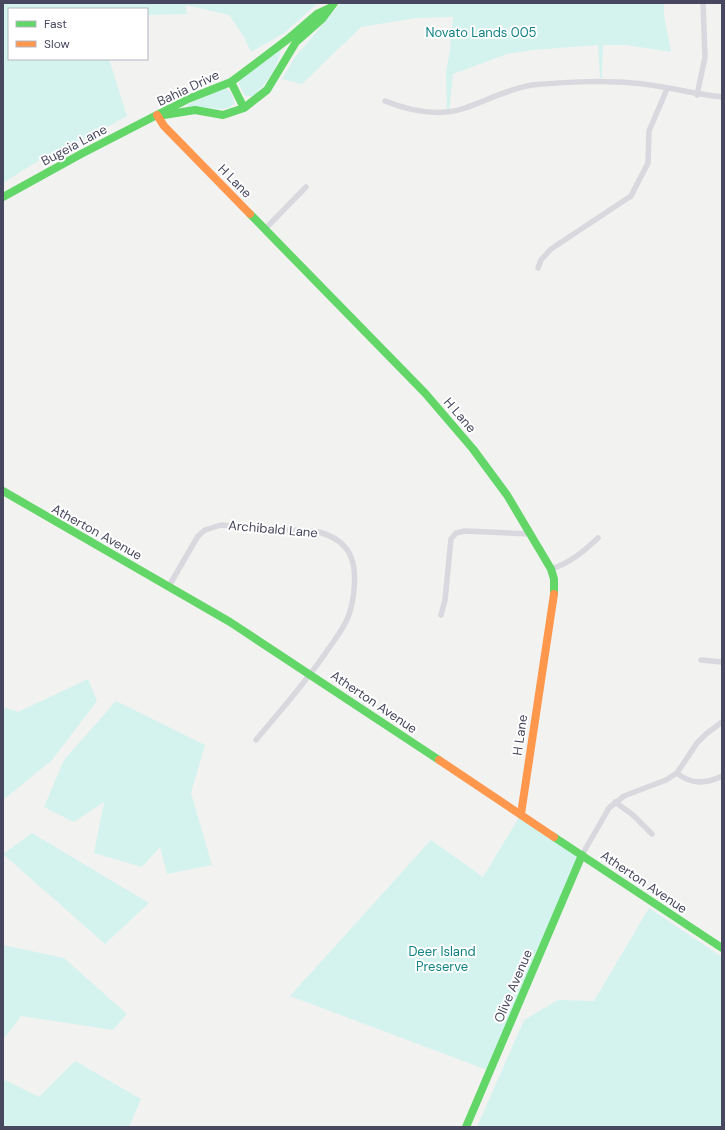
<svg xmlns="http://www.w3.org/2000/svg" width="725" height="1130" viewBox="0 0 725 1130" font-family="'DM Sans',sans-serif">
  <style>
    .green { fill: #d4f3ef }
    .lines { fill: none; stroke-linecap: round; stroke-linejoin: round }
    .street { stroke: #d8d8de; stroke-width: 5.5 }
    .fast { stroke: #63d668; stroke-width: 8 }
    .slow { stroke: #ff974d; stroke-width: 8 }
    .labels { text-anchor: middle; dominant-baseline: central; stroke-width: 4; stroke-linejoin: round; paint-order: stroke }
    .park-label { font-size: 13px; fill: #118387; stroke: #fff }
    .street-label { font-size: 13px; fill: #47475f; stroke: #fff }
  </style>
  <rect width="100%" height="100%" fill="#f2f2f1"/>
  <path class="green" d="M3,3H318L284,33L251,52L244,37L229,15L186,5L187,14L147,15V9H9V59H109L127,116L93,135L38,161L3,183Z
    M341,3H664V15L671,52L626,45H603L602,78H600L598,45L533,50L507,54L453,74L449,113H447L446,72L450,50L453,17L416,18L361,27L302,84L282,79L295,57Z
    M281,49C278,68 266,84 253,96H245L239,84L240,80Z
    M225,88C230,90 234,97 234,103L231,107L221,109L187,107V105Z
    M88,679L97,701L52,760L3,800V707L18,712Z
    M116,701L205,745L191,793L212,865L167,874L160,847L142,867L94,853L104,802L74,822L44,807L64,760Z
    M521,814L582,855L490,1071L290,996L431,840L483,877Z
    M32,833L149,903L105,944L3,854Z
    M649,908L722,957V1127H477L524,1020L558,1000L594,1001Z
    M3,945L64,958L127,1014L113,1030L21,1016L3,1040Z
    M75,1061L141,1099L129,1127H3V1079L39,1097Z"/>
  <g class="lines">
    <path class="street" d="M697,95L705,57L703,3
      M385,101C410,111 439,117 465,108C491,99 516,85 543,84C573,82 603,80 632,83C662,85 692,94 722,97
      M265,229L306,187
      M538,268L541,260L551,249L631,196L648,163L649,131L667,89
      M551,569C570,563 583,552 598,538
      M169,586L198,536L205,530L221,525L319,532C350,541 357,560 354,590C353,599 352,608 348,617C344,628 336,638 329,648C307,681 281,710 256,740
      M441,615L445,600L451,539L456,533L465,531L531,534
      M701,660L722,662
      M677,773C691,785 706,784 722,776
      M615,802L633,815L652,834
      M582,855L609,808L624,796L666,780L677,773L697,743L706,734L722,722"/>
    <path class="fast" d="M231,82L244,108
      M164,115L195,110L223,115L244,108L267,90L296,42L322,19L334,3
      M3,197L81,154L188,99L231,82L288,39L317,14L330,8
      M250,214L425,393L473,449L507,495L551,569L554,579V594
      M3,491L230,622L439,760
      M554,837L722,948
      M466,1127L582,855"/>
    <path class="slow" d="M157,115L164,126L250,214
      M439,760L554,837
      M521,814L554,594"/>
  </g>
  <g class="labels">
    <g class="park-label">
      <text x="481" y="32">Novato Lands 005</text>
      <text x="442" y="951">Deer Island<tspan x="442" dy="15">Preserve</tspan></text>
    </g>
    <g class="street-label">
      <text transform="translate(188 88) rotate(-25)">Bahia Drive</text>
      <text transform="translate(74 145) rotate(-28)">Bugeia Lane</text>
      <text transform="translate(235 181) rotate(45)">H Lane</text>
      <text transform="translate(460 415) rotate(49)">H Lane</text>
      <text transform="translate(273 529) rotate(5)">Archibald Lane</text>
      <text transform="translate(97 532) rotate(29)">Atherton Avenue</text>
      <text transform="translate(374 702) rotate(34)">Atherton Avenue</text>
      <text transform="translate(520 735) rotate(-82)">H Lane</text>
      <text transform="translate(644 882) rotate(34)">Atherton Avenue</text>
      <text transform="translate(513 986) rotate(-67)">Olive Avenue</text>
    </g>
  </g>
  <rect width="725" height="1130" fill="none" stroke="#47475f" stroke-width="8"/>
  <rect x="8" y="8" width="140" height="52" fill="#ffffff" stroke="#b5b5bf"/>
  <rect x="16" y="21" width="20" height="6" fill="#63d668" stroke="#b5b5bf"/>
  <text x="44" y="28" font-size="12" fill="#47475f">Fast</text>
  <rect x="16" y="41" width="20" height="6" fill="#ff974d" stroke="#b5b5bf"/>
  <text x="44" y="48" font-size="12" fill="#47475f">Slow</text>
</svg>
